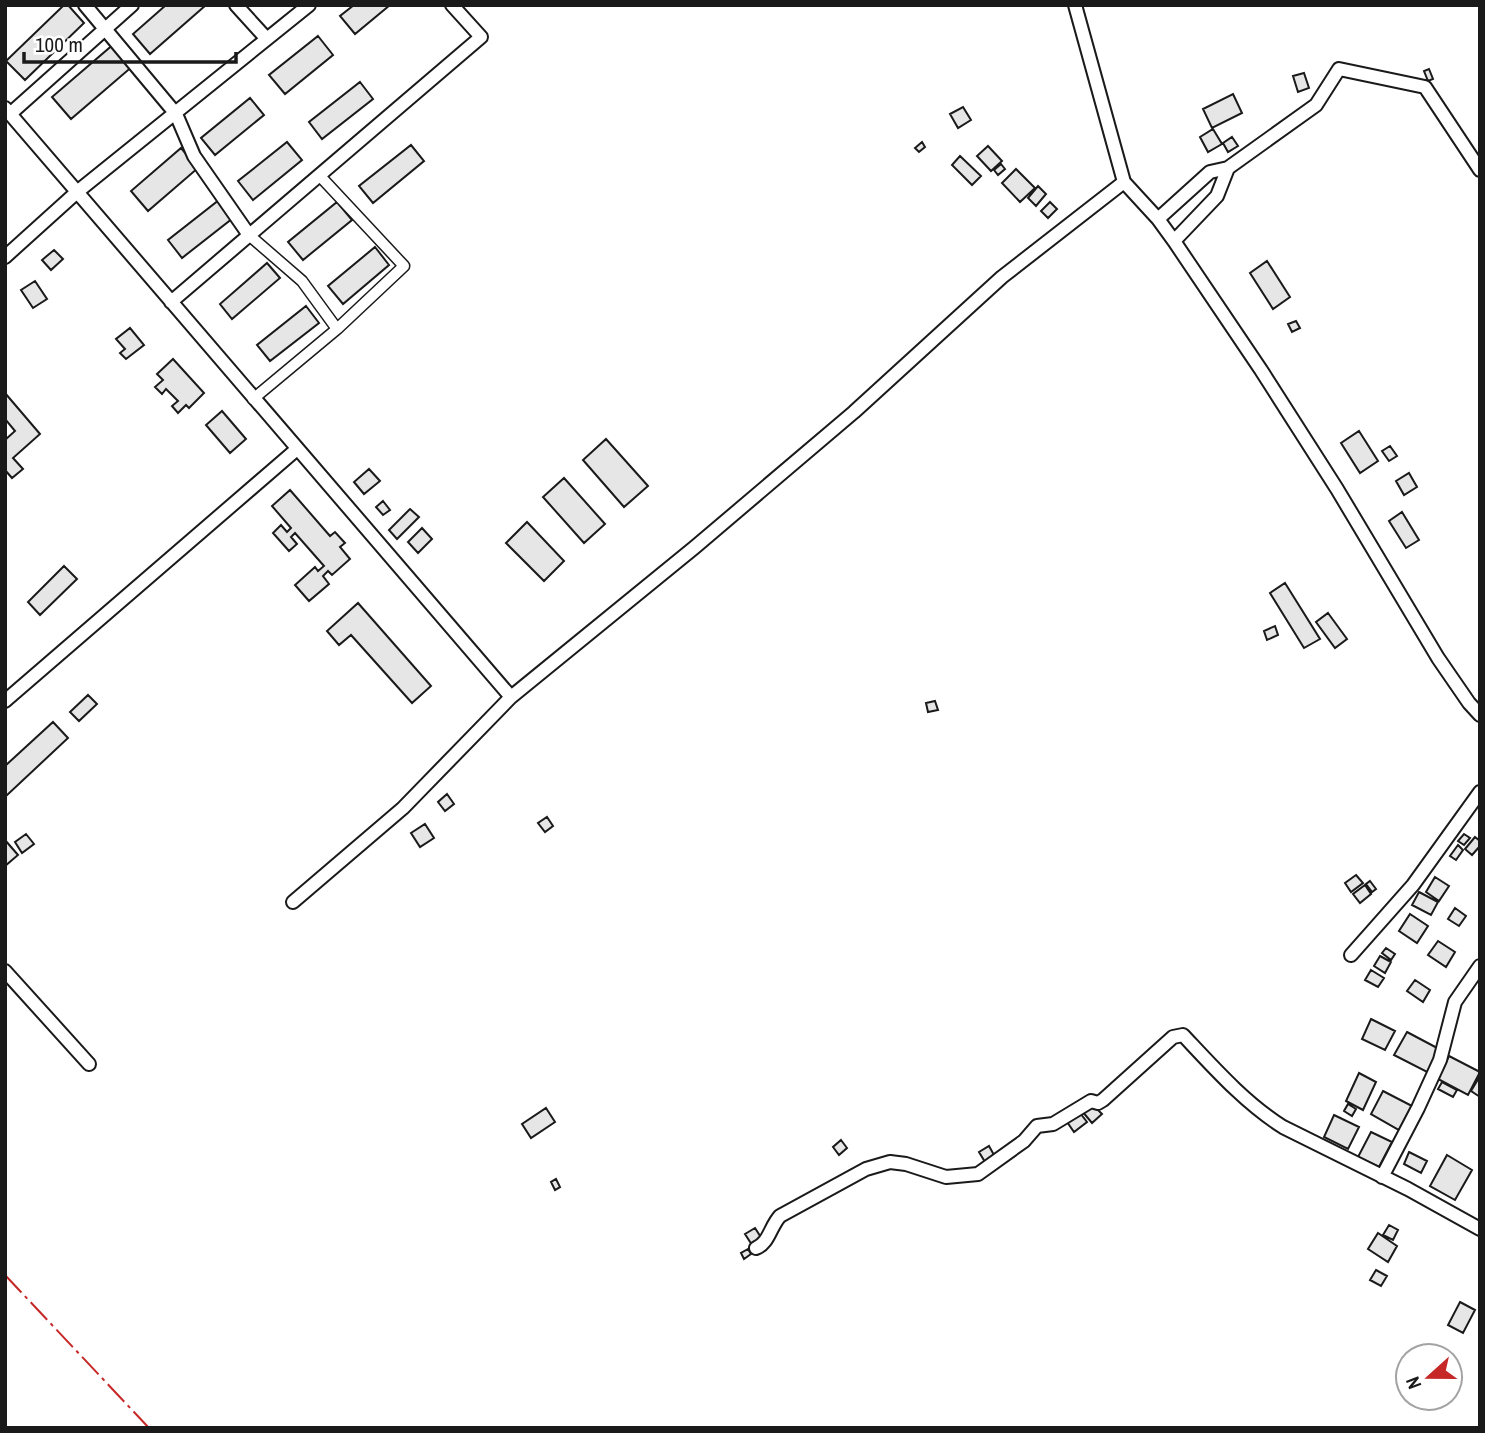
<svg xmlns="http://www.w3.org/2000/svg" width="1485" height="1433" viewBox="0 0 1485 1433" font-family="'Archivo Narrow',sans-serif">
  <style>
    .building { fill: #e6e6e6; stroke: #1a1a1a; stroke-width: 2 }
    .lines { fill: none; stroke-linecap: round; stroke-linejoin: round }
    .pedestrian-casing { stroke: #1a1a1a; stroke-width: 13 }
    .minor-casing { stroke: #1a1a1a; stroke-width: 16 }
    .pedestrian { stroke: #fff; stroke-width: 10 }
    .minor { stroke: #fff; stroke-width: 12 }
    .power { stroke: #c62828; stroke-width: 2; stroke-dasharray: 24 5 3.5 5; stroke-linecap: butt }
  </style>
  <rect width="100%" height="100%" fill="#fff"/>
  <path class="building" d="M64,5H68L84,23L25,80L6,61Z
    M166,5H206L150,54L133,34Z
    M354,5H390L355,34L340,16Z
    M318,36L333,55L285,94L269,75Z
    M115,43L134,65L71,119L52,97Z
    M1429,69L1433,79L1428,81L1424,71Z
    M1304,73L1309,88L1298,92L1293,76Z
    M360,82L373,99L322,139L309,122Z
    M1233,94L1242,113L1212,128L1203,109Z
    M250,98L264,115L215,155L201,138Z
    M963,107L971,120L958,128L950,114Z
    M1213,129L1222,144L1208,152L1200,137Z
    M1232,137L1238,146L1228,152L1223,143Z
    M287,142L302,160L253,200L238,181Z
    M922,142L925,147L919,152L915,148Z
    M411,145L424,161L373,203L359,186Z
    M988,146L1002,161L991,171L977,156Z
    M181,148L198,168L148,211L131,191Z
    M960,156L981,176L972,185L952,165Z
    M1001,164L1005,169L998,175L994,170Z
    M1016,169L1035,188L1020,202L1002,183Z
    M1038,186L1046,194L1036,206L1028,198Z
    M219,200L233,218L182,258L168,240Z
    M337,202L352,220L303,260L288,242Z
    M1050,202L1057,209L1048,218L1041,211Z
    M375,247L389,265L343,304L328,286Z
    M54,250L63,259L51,270L42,260Z
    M1267,261L1290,297L1273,309L1250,273Z
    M267,263L280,278L232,319L220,304Z
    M35,281L47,299L33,308L21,290Z
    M306,306L319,323L270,361L257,345Z
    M1296,321L1300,328L1292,332L1288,324Z
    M130,328L144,345L126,359L120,353L125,349L116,339Z
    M173,359L204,393L189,408L186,405L178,413L172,406L178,401L166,389L162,394L155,387L163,380L157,374Z
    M5,393L40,434L13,458L23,469L12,478L5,470V440L15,431L5,419Z
    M222,411L246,439L230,453L206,425Z
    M1359,431L1378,461L1360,473L1341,443Z
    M606,439L648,486L624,507L583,460Z
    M1390,446L1397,456L1389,461L1382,451Z
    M369,469L380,481L364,494L354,482Z
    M1409,473L1417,487L1404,495L1396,481Z
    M564,478L605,524L584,543L543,497Z
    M290,490L330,536L335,532L345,543L340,547L350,559L332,575L328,571L323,576L329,584L309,601L295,585L315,567L318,571L324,566L295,533L291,537L297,544L289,551L273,533L281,525L287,532L291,528L272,506Z
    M383,501L390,510L383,515L376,507Z
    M410,509L419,517L397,539L389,530Z
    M1402,512L1419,540L1406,548L1389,521Z
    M527,522L564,561L544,581L506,543Z
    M422,528L432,539L418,553L408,542Z
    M64,566L77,579L40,615L28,602Z
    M1285,583L1320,639L1304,648L1270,593Z
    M358,603L431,686L412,703L351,635L339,645L327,631Z
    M1328,613L1347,639L1335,648L1316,622Z
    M1275,626L1278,635L1267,640L1264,631Z
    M88,695L97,704L79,721L70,712Z
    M935,701L938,710L928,712L926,703Z
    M53,722L68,738L5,797V766Z
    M447,794L454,804L445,811L438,802Z
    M547,817L553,826L545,832L538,823Z
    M425,824L434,838L420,847L411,833Z
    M26,834L34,844L22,853L15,842Z
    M1464,834L1470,838L1464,845L1458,841Z
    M1475,837L1480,841V846L1472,855L1465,849Z
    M5,840L18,855L5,866Z
    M1458,845L1463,850L1456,860L1450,856Z
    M1356,875L1363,883L1351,892L1345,883Z
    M1435,877L1449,886L1439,901L1426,892Z
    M1370,881L1376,889L1372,892L1366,884Z
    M1365,885L1371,894L1360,903L1353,894Z
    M1419,892L1438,902L1431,915L1412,905Z
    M1455,908L1466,916L1459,926L1448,919Z
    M1410,914L1428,926L1417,943L1399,931Z
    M1438,941L1455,952L1446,967L1428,955Z
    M1386,948L1395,954L1391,960L1382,953Z
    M1380,956L1391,962L1385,973L1374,966Z
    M1371,970L1384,978L1378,987L1365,980Z
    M1415,980L1430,990L1423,1002L1407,991Z
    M1371,1019L1395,1031L1385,1050L1362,1039Z
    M1407,1032L1441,1050L1429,1073L1394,1055Z
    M1449,1056L1480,1072L1468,1095L1438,1079Z
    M1359,1073L1376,1082L1363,1110L1346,1101Z
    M1480,1076V1097L1471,1091Z
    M1442,1082L1457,1090L1453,1097L1438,1089Z
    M1383,1091L1412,1106L1399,1130L1371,1114Z
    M1091,1103L1102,1114L1092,1123L1082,1111Z
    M1348,1104L1356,1109L1352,1116L1344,1111Z
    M546,1108L555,1122L531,1138L522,1124Z
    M1077,1109L1087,1122L1074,1132L1065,1119Z
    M1334,1115L1359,1127L1348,1149L1324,1137Z
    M1371,1132L1392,1142L1379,1167L1358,1157Z
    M841,1140L847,1148L839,1155L833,1147Z
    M989,1146L994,1155L985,1162L979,1152Z
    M1409,1152L1427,1161L1421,1173L1404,1164Z
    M1447,1155L1472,1170L1455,1200L1430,1186Z
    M556,1179L560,1187L555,1190L551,1182Z
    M1389,1225L1398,1230L1393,1240L1383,1235Z
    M755,1228L762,1239L752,1245L745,1234Z
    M1378,1233L1397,1246L1388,1262L1368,1249Z
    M748,1249L751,1254L744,1259L741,1253Z
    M1376,1270L1387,1276L1381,1286L1370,1280Z
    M1460,1302L1475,1310L1463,1333L1448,1325Z"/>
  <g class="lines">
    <defs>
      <path id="pedestrian" d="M249,235L302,281L337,329
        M253,399L337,329L404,266L319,175"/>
      <path id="minor" d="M85,5L176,114L194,156L249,235
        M236,5L266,38
        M1075,5L1124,182L1158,219L1174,241L1261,370L1337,489L1438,658L1469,703L1480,715
        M5,108L511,697
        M10,114L132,5
        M1158,219L1210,172L1228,168L1316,105L1339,69L1425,87L1480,170
        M1174,241L1217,196L1228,168
        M5,257L77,192L309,5
        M171,302L481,37L452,5
        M5,701L297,449
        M293,902L403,808L511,697L695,547L854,412L1002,277L1124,182
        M1351,955L1413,885L1480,792
        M5,971L89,1064
        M1382,1177L1418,1108L1440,1060L1455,1002L1480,966
        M756,1248C769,1243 770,1227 780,1216L866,1169L890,1162L906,1164L946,1177L978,1174L1024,1141L1037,1126L1053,1124L1091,1101L1098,1103L1103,1100L1173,1037L1183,1035C1214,1068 1245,1103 1283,1127L1408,1189L1480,1229"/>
    </defs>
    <use href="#pedestrian" class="pedestrian-casing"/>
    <use href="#minor" class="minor-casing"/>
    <use href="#pedestrian" class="pedestrian"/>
    <use href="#minor" class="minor"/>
    <path class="power" d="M5,1275L149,1428"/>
  </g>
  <rect width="1485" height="1433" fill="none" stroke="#1a1a1a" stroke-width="14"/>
  <g transform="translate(1429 1377) rotate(249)"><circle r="33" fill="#ffffff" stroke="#a3a3a3" stroke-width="2"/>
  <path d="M0-5L12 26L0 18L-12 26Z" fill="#c62828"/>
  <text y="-10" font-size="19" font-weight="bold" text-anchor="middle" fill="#1a1a1a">N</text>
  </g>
  <path d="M24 52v10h212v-10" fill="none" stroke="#1a1a1a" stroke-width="3.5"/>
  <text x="35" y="52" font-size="21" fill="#1a1a1a" stroke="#ffffff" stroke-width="5" paint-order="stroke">100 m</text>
</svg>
